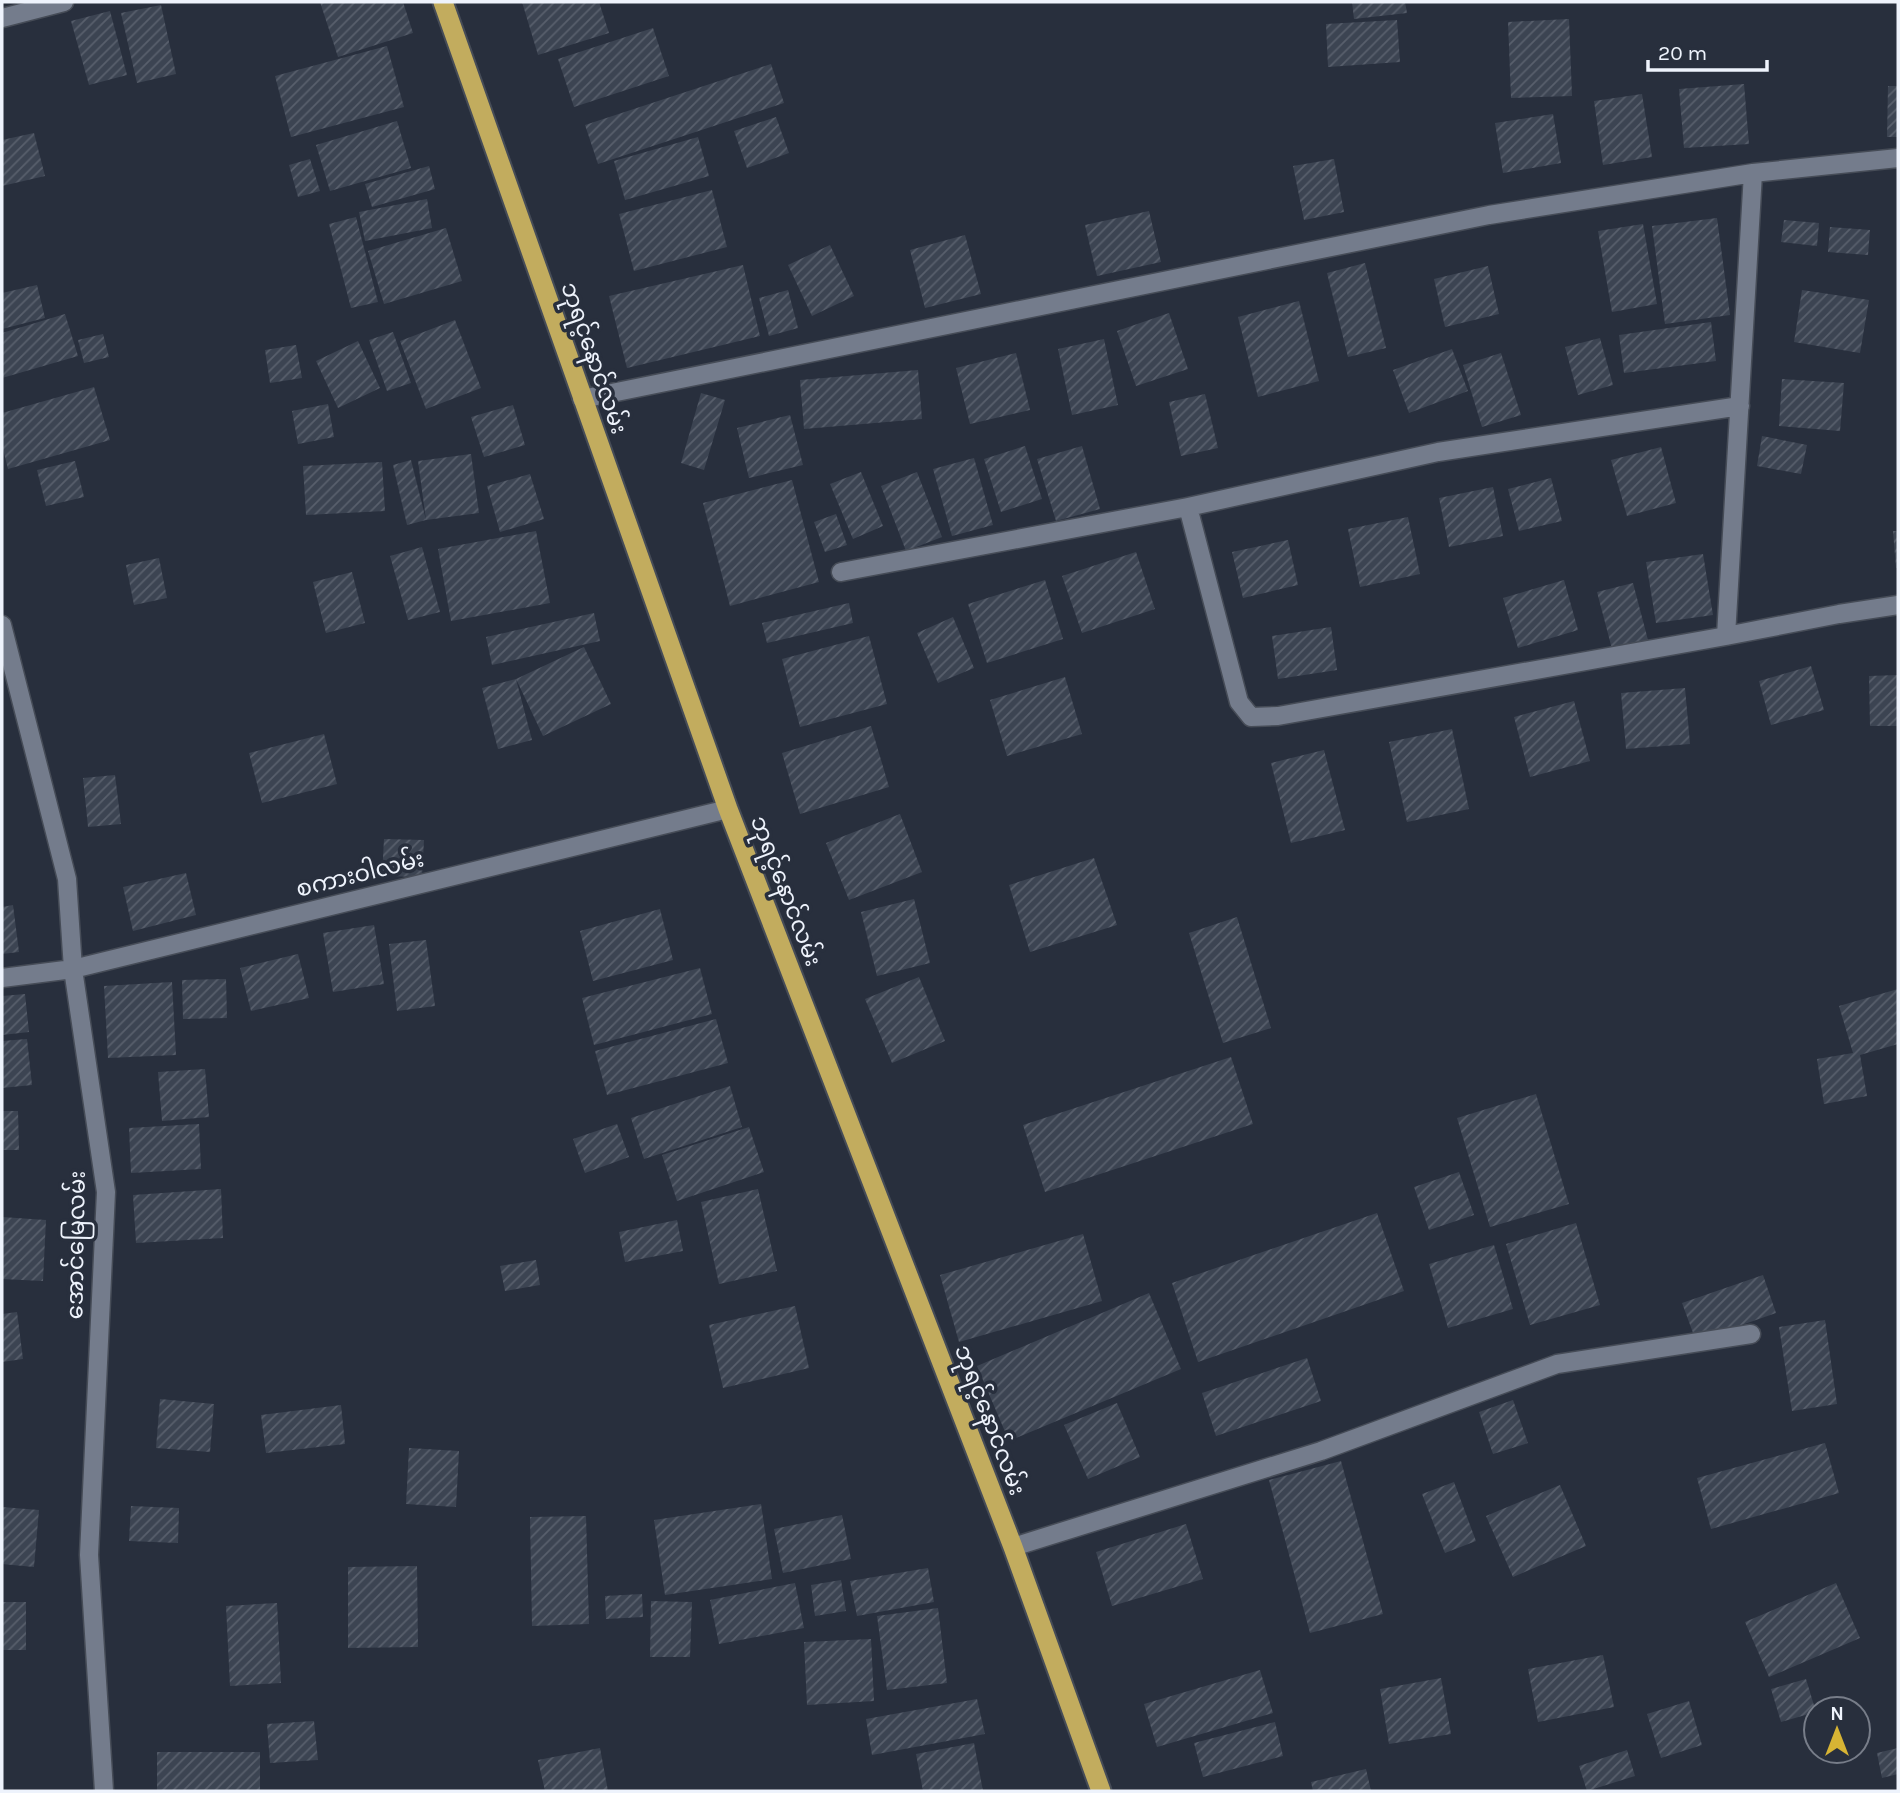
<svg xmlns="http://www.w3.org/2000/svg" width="1900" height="1793" viewBox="0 0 1900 1793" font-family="Karla,'Noto Sans Myanmar',sans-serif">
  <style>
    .building { fill: url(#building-hatch) }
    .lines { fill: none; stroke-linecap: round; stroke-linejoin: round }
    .minor-casing { stroke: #464c57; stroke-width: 21 }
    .trunk-casing { stroke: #464c57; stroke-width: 23 }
    .minor { stroke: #747c8c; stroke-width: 18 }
    .trunk { stroke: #c2ac5e; stroke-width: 19 }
    .labels { text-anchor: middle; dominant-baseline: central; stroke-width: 7; stroke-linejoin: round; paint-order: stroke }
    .street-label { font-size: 23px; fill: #eef3fc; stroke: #282f3d }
  </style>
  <defs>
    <pattern id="building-hatch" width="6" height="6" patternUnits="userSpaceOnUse" patternTransform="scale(1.75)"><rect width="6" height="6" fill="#3c4452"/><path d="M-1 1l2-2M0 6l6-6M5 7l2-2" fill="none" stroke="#585f6c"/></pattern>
  </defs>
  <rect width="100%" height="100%" fill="#282f3d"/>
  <path class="building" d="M320,2H403L413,33L338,57Z
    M522,2H599L609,33L538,55Z
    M1352,2H1405L1407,13L1354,19Z
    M161,5L176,74L137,83L121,13Z
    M110,11L127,75L89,85L71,21Z
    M1569,19L1572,96L1511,98L1508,22Z
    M1397,20L1400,62L1328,67L1326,24Z
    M653,28L669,76L574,107L558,59Z
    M387,46L404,107L291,137L275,76Z
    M771,64L784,103L598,164L585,125Z
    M1744,84L1749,144L1684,148L1679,89Z
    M1888,86H1898V137H1887Z
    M1642,94L1652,157L1603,165L1594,101Z
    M1553,114L1561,163L1503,173L1495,123Z
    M776,117L789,153L747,168L734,131Z
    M397,121L411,168L330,191L316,145Z
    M34,133L45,176L2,186V140Z
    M698,137L709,176L625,200L614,161Z
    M310,159L320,191L298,197L289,165Z
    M1334,159L1344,212L1304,220L1293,166Z
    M429,166L435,189L372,207L365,184Z
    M712,190L727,247L634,271L619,214Z
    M427,199L432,228L365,241L359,212Z
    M1149,211L1161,262L1097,276L1085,225Z
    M356,217L378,302L351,308L329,224Z
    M1717,218L1730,315L1665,324L1652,226Z
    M1784,220L1819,223L1817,246L1781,242Z
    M1643,224L1657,304L1612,312L1598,231Z
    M1830,227L1870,230L1868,255L1828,252Z
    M446,228L462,281L384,304L368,251Z
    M965,235L981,294L925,308L910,250Z
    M830,245L854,296L812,316L788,265Z
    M1365,263L1386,348L1348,357L1327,273Z
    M743,265L760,336L627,368L609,296Z
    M1488,266L1499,314L1445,327L1434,279Z
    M37,285L45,318L2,329V293Z
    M788,290L798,328L769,336L759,298Z
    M1802,290L1869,300L1860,353L1794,342Z
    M1299,301L1319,381L1258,397L1238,317Z
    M1169,313L1188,369L1136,386L1117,331Z
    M65,314L78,356L2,378V333Z
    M455,320L481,388L426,409L400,341Z
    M1711,322L1716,361L1624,373L1619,335Z
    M393,332L411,383L387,391L369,340Z
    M103,334L109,357L84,363L78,340Z
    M1600,338L1613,385L1578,395L1565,347Z
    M1104,339L1118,405L1072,415L1058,349Z
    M358,341L380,388L338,408L316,361Z
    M296,345L302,378L270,383L265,350Z
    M1452,349L1468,391L1409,413L1393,370Z
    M1016,353L1030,410L970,424L956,368Z
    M1501,353L1521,415L1482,427L1463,365Z
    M918,370L922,419L804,429L800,380Z
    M1782,379L1844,383L1840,431L1779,426Z
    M94,387L110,440L8,469L2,445V413Z
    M701,393L725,400L704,470L681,463Z
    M1205,394L1218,448L1181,456L1169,402Z
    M328,404L334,437L298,444L292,411Z
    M513,405L525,445L484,457L471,417Z
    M790,415L803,465L749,478L737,428Z
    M1762,436L1807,445L1801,474L1757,466Z
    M1025,446L1042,499L1001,512L984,459Z
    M1082,446L1100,509L1056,521L1037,459Z
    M1661,447L1676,503L1627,516L1611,460Z
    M471,454L479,513L426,520L418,461Z
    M974,458L993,525L952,536L933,469Z
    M411,460L426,520L407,525L393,465Z
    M75,461L84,497L46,506L37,470Z
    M382,462L385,511L306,515L303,466Z
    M861,472L883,526L853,539L830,484Z
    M917,472L942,537L906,551L881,486Z
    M530,474L544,519L500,532L487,486Z
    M1551,478L1562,521L1519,531L1508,489Z
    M792,480L819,582L730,606L703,503Z
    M1493,487L1503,536L1449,547L1439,498Z
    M836,514L847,545L825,552L814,522Z
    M1408,517L1420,574L1360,587L1348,529Z
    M536,531L550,603L451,621L438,549Z
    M1893,531H1898V568H1896Z
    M1288,540L1298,585L1243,598L1232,552Z
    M422,547L440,612L408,620L390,556Z
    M1136,552L1155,609L1082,633L1062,576Z
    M1703,554L1713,615L1656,623L1646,562Z
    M159,558L167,598L134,605L126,565Z
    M352,572L365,623L326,633L313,582Z
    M1045,580L1063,639L987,663L968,604Z
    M1564,580L1578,630L1518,648L1503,598Z
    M1633,583L1648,640L1612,649L1597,592Z
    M849,603L853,623L767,643L762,623Z
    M594,613L600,641L492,665L486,637Z
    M953,617L974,668L938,683L917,633Z
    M1331,627L1337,670L1278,679L1272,636Z
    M869,636L887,704L800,727L782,659Z
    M584,647L611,704L543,736L516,679Z
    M1811,666L1824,710L1771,725L1759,681Z
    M1898,675V726H1870L1869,676Z
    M1065,677L1082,734L1007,756L990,700Z
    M516,679L532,740L498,749L482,688Z
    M1685,688L1690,744L1626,749L1621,693Z
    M1574,701L1590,761L1530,777L1514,717Z
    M871,726L889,787L800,814L782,753Z
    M1452,729L1469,809L1407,822L1389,742Z
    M324,734L337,784L262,803L249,753Z
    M1324,750L1345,830L1291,843L1271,763Z
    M115,775L121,824L88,827L83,778Z
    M900,814L922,872L849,900L826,843Z
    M384,839L424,840L422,877L382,876Z
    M1094,858L1117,925L1030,952L1009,885Z
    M186,873L196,915L133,931L123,887Z
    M914,899L930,963L877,976L861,912Z
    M13,905L19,952L2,954V907Z
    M660,909L673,960L593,981L580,931Z
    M1237,917L1271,1028L1223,1043L1189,933Z
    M374,925L384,984L333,992L323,933Z
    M426,940L435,1006L397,1011L389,944Z
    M298,954L309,998L251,1011L240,968Z
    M700,968L712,1014L594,1045L582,998Z
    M919,977L945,1041L892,1063L865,999Z
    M226,979L227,1018L183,1019L182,980Z
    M172,982L176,1055L108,1058L104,986Z
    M1898,989V1044L1860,1055L1867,1096L1824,1104L1817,1059L1853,1053L1839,1006Z
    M25,994L29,1032L2,1035V996Z
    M716,1019L728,1063L607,1095L595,1051Z
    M27,1039L32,1085L2,1088V1041Z
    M1231,1057L1253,1124L1045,1192L1023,1125Z
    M205,1069L209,1117L162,1121L158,1072Z
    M730,1086L742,1127L644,1159L631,1118Z
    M1536,1094L1569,1204L1490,1227L1457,1118Z
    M2,1111H18L19,1150H2Z
    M199,1124L201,1169L131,1173L129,1128Z
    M617,1124L629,1157L585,1173L573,1139Z
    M749,1127L764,1172L677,1201L662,1155Z
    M1459,1172L1474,1215L1429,1230L1414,1187Z
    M221,1189L223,1238L136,1243L133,1195Z
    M758,1189L777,1271L719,1284L701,1202Z
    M1377,1213L1404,1291L1198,1362L1172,1283Z
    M2,1217L46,1220L43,1281L2,1279Z
    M677,1220L683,1251L625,1262L619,1232Z
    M1576,1223L1600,1305L1530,1325L1506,1244Z
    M1083,1234L1102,1301L959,1342L940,1275Z
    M1494,1245L1513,1309L1448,1328L1429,1264Z
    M536,1260L540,1285L505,1291L500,1266Z
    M1763,1275L1776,1313L1696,1341L1682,1303Z
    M1149,1293L1181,1369L1009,1441L977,1366Z
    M795,1306L809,1368L723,1388L709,1325Z
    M17,1312L23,1359L2,1362V1314Z
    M1825,1320L1837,1404L1792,1411L1779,1327Z
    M1307,1358L1321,1401L1216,1436L1202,1393Z
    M160,1399L214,1404L210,1452L156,1448Z
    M1513,1400L1528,1443L1493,1454L1479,1412Z
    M1117,1403L1140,1457L1088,1479L1064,1425Z
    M341,1405L345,1444L266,1453L261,1415Z
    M1825,1443L1839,1493L1711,1529L1697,1478Z
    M409,1448L459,1451L456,1507L406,1504Z
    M1341,1461L1383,1614L1310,1633L1269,1480Z
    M1454,1482L1476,1541L1445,1553L1422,1494Z
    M1560,1485L1586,1546L1513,1577L1486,1516Z
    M761,1504L772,1579L665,1595L654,1520Z
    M131,1506L179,1508L178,1543L129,1541Z
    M2,1507L39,1510L34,1567L2,1564Z
    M842,1515L851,1559L783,1573L774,1529Z
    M586,1516L589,1624L532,1626L530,1517Z
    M1186,1524L1203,1579L1112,1606L1096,1552Z
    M417,1566L418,1647L348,1648V1567Z
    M928,1568L934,1602L857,1616L850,1581Z
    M841,1580L846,1611L815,1616L811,1585Z
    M795,1583L804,1628L719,1644L710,1600Z
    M1836,1583L1860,1638L1769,1677L1745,1622Z
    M642,1594L643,1617L606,1619L605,1596Z
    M651,1601L692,1602L690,1657H650Z
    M2,1602H26V1650H2Z
    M277,1603L281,1683L230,1686L226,1606Z
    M938,1608L947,1683L887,1690L877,1616Z
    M871,1639L874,1701L807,1705L804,1642Z
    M1603,1655L1614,1707L1538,1722L1528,1669Z
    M1260,1670L1273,1713L1157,1747L1144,1704Z
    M1441,1678L1451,1734L1389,1744L1380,1689Z
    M1806,1679L1816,1712L1781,1722L1771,1689Z
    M977,1699L985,1734L872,1755L866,1719Z
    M1689,1701L1702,1745L1661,1758L1647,1714Z
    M314,1721L318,1760L270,1763L267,1724Z
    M1275,1722L1283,1756L1203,1777L1194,1743Z
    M974,1743L983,1791H923L916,1754Z
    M600,1748L608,1791H545L538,1760Z
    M1898,1748V1774L1882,1778L1877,1753Z
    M1627,1750L1635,1776L1587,1791L1579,1766Z
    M157,1752H260V1791H157Z
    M1366,1769L1371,1791H1313L1311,1782Z"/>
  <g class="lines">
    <defs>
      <path id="minor" d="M2,18L64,2
        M582,399L1489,215L1753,173L1898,158
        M1188,507L1239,702L1251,717L1278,716L1726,636L1839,614L1898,605
        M841,572L1188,507L1438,452L1740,406
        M2,625L67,879L73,969L106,1192L89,1555L104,1791
        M1726,636L1753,173
        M2,978L73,969L728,809
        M1013,1547L1321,1451L1557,1364L1751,1334"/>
      <path id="trunk" d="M443,2L728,809L1013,1547L1101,1791"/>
    </defs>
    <use href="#minor" class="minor-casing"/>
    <use href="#trunk" class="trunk-casing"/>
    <use href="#minor" class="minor"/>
    <use href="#trunk" class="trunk"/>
  </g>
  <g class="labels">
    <g class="street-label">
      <text transform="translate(594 358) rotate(71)">ဘုရင့်နောင်လမ်း</text>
      <text transform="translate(360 874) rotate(-14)">စကားဝါလမ်း</text>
      <text transform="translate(786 891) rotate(69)">ဘုရင့်နောင်လမ်း</text>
      <text transform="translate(76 1245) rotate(-89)">အောင်မြေလမ်း</text>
      <text transform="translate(990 1420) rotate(69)">ဘုရင့်နောင်လမ်း</text>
    </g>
  </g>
  <rect width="1900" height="1793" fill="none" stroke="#eef3fc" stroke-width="7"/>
  <g transform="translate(1837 1730)"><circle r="33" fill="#282f3d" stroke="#777d89" stroke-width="2"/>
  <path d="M0-5L12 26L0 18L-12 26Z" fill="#d7b434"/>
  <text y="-10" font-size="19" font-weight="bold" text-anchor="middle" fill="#eef3fc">N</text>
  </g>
  <path d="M1648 60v10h119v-10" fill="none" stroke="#eef3fc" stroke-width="3.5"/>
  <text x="1658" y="60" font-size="21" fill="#eef3fc" stroke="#282f3d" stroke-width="5" paint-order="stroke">20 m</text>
</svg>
